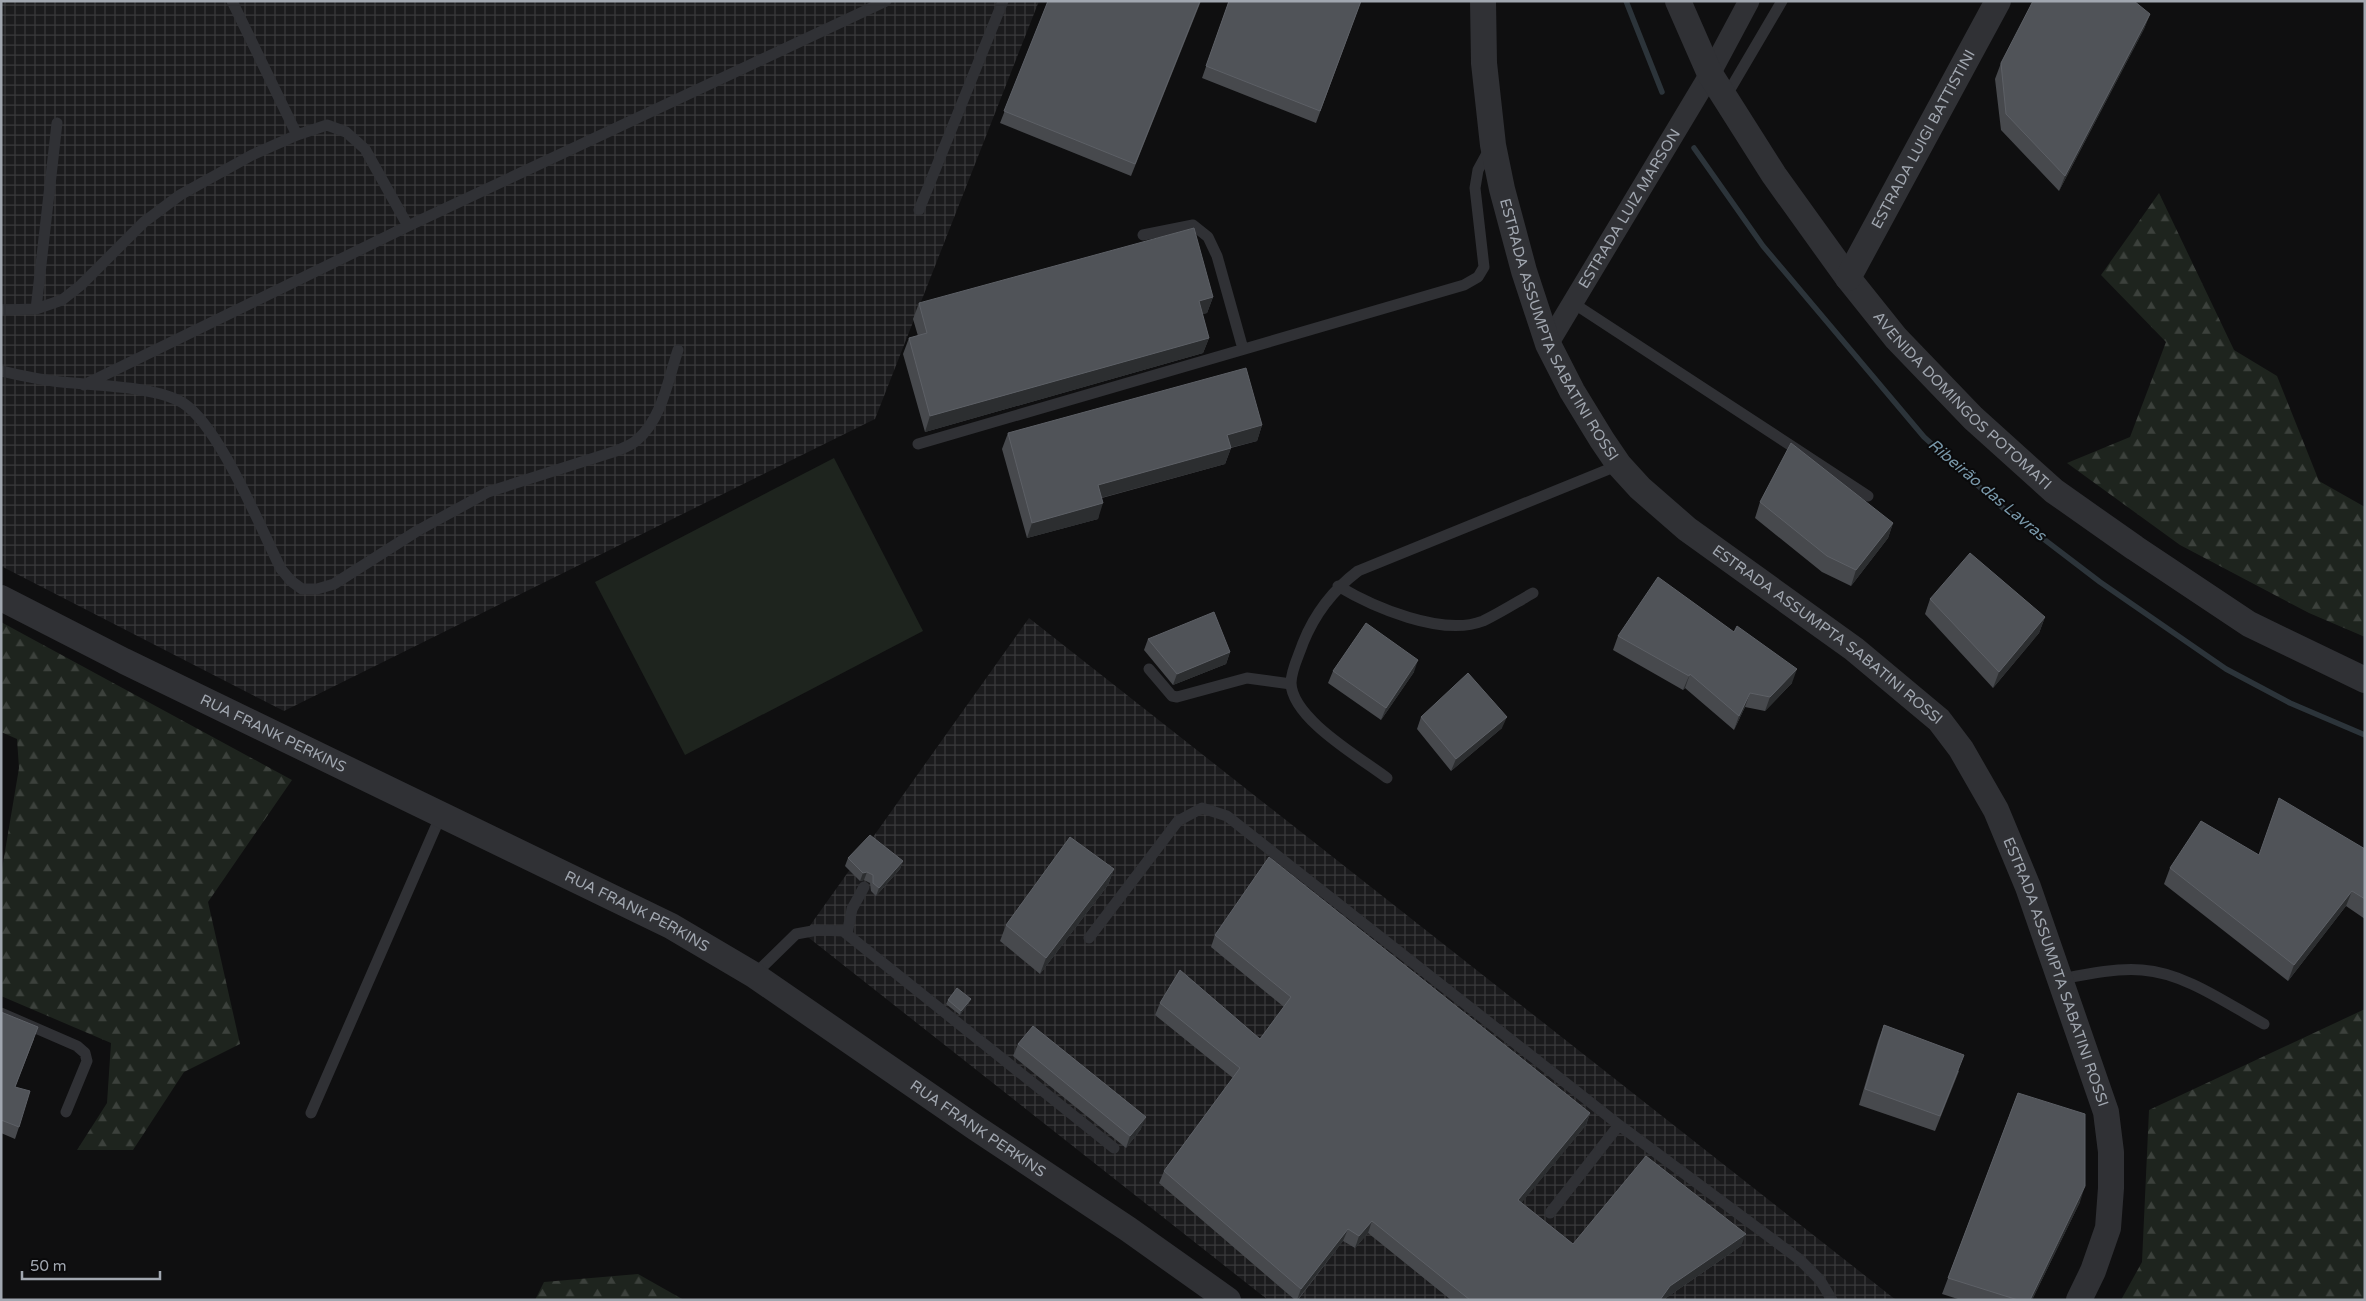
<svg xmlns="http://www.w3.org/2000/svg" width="2366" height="1301" viewBox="0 0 2366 1301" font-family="'Varela Round',sans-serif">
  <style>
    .industrial { fill: url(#industrial-grid) }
    .forest { fill: url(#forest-firs) }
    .park { fill: #1e241e }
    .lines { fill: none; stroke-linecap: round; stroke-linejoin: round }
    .stream { stroke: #2c343a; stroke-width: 5.5 }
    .service { stroke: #303135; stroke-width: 11 }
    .minor { stroke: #303135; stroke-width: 21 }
    .tertiary { stroke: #303135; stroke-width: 26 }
    .wall { fill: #47494d }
    .shaded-wall { fill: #2c2e30 }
    .building { fill: #505358; stroke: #5d6066 }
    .labels { text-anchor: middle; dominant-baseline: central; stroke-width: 4; stroke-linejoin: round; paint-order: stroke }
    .street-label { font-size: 15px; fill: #a1a7b0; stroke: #0a0a0b }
    .water-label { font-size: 16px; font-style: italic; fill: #7998aa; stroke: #0a0a0b }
  </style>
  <defs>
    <pattern id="industrial-grid" width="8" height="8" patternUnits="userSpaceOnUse" patternTransform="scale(1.25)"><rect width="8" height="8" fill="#1b1b1d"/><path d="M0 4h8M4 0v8" fill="none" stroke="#39393b"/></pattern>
    <pattern id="forest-firs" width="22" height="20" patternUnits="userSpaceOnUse" patternTransform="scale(1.25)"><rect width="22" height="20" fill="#1e241e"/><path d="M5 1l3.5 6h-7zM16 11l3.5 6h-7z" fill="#3c413c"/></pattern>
  </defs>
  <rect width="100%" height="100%" fill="#0f0f10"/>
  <path class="industrial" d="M1,1H1039L875,419L284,711L1,566Z
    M1029,618L1896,1300H1268L804,934Z"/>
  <path class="forest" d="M2159,193L2234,350L2277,376L2319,481L2365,507V637L2309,613L2180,545L2067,463L2130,437L2166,342L2101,275Z
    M1,622L292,780L208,902L240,1044L184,1072L133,1150H77L107,1103L111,1043L1,996V875L19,768L17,739L1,732Z
    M2365,1009V1300H2121L2142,1262L2149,1110Z
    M638,1274L684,1300H535L544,1282Z"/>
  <path class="park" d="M834,458L923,631L685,755L595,582Z"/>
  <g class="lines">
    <path class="stream" d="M1626,1L1662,92
      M1694,148L1763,246L1924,437L2003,508L2100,582L2226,669L2290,703L2365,735"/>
    <path class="service" d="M232,1L297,135
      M1725,98L1782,1
      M919,210L1003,1
      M1143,235L1193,225L1208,237L1217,256L1243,349
      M1573,303L1868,496
      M36,309L57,123
      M1,310L36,309L62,300L81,285L144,222L180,195L252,155L297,135L327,125L346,132L365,149L408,226
      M1,371C19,375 36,379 53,381C89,386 154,385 183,403C220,427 260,527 281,569L291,581L302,589H317L334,584L417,531L488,492L616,451C623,448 632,445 637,440C662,419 668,380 678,350
      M84,385L408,226L886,1
      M918,444L1464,285L1478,277L1484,267L1475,188L1478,170L1490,148
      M1338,586C1373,607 1442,637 1483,621C1500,613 1517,602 1533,593
      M1149,669L1172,696L1177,697L1247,678L1291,684
      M1387,778C1361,758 1292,719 1291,683C1291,670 1299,655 1303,643C1315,613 1333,590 1358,571L1619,465
      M847,934L852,909L864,887
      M1089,938L1178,821L1202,808L1227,816L1619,1125L1799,1259L1820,1280L1832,1300
      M754,975L796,934L818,930L843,931L1114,1148
      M2061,979C2087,974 2115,968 2142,970C2185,973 2226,1003 2264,1024
      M1,1013L77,1046L85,1053L87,1061L66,1112
      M311,1113L441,815
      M1550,1213L1619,1125"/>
    <path class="minor" id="s1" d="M1548,344L1710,74L1749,1"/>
    <g class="tertiary">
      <path id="s2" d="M1483,1L1484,63L1493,145L1502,189L1524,271L1548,344L1572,391L1602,440L1619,465L1640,488L1687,529L1854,649L1939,720L1961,749L1996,810L2028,887L2106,1112L2111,1152V1188L2108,1228L2093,1271L2079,1300"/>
      <path id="s3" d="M1678,1L1710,74L1774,175L1848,278L1896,338L1973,418L2054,491L2135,548L2249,624L2365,680"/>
      <path id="s4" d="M1848,278L1998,1"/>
      <path id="s5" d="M1,598L124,661L671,926L754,975L976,1128L1128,1229L1228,1300"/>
    </g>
  </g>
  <path class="wall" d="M1048,1H1201L1131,176L1000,123Z
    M1229,1H1361L1316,123L1202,78Z
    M2150,14L2144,29L2059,191L2001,130L1995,79L2001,63Z
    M1213,297L1207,313L1202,314L1209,338L1203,353L925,432L903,354L909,338L918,336L913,319L919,303Z
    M1262,425L1257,441L1231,448L1225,464L1102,498L1098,519L1027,538L1002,449L1008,433Z
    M1760,502L1893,523L1888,538L1851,586L1822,572L1755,518Z
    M1930,599L2045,617L2039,633L1993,688L1925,614Z
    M1618,636L1792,683L1765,711L1745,707L1734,730L1685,688L1683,690L1613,650Z
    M1148,639L1230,652L1226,664L1173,685L1144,650Z
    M1333,671L1414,672L1381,720L1328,683Z
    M1421,717L1502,728L1451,771L1417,729Z
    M2365,849V919L2346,906L2288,981L2164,884L2170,868L2259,855Z
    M848,858L903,861L900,869L876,896L871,891L870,883L864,880L860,881L845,866Z
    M1114,869L1108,885L1040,974L1000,941L1006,925Z
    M1215,935L1590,1113L1586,1125L1521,1203L1573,1244L1741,1246L1666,1298L1665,1300H1451L1368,1233L1355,1248L1343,1241L1298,1300H1295L1159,1183L1164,1171L1233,1078L1155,1015L1160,1003L1260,1039L1284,1007L1211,947Z
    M948,1000L969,1003L960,1015L946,1004Z
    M1,1012L34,1039L15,1087L19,1127L15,1139L1,1133Z
    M1884,1025L1959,1071L1935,1131L1859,1105L1878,1041Z
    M1018,1044L1141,1129L1126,1148L1013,1056Z
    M2018,1093L2080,1202L2032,1300H1961L1942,1294Z"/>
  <path class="shaded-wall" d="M2150,14L2144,29L2059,191L2065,176Z
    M1213,297L1207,313L1193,317L1199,301Z
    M1209,338L1203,353L925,432L930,416Z
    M1262,425L1257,441L1221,450L1227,435Z
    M1231,448L1225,464L1093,500L1098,485Z
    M1103,503L1098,519L1027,538L1032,523Z
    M1893,523L1888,538L1851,586L1856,570Z
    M2045,617L2039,633L1993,688L1999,672Z
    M1230,652L1226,664L1173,685L1177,674Z
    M1418,660L1414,672L1381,720L1386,708Z
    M1797,669L1792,683L1765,711L1770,697Z
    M1690,674L1685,688L1683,690L1689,676Z
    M1750,693L1745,707L1734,730L1739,716Z
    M1507,717L1502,728L1451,771L1456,759Z
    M903,861L900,869L876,896L879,888Z
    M1114,869L1108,885L1040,974L1046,958Z
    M867,872L864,880L860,881L863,873Z
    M2352,891L2346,906L2288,981L2294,965Z
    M971,999L969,1003L960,1015L961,1011Z
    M1590,1113L1586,1125L1514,1212L1518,1200Z
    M1146,1117L1141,1129L1126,1148L1130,1136Z
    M2085,1186L2080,1202L2032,1300H2030Z
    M1372,1221L1368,1233L1355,1248L1359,1236Z
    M1348,1229L1343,1241L1297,1300L1301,1289Z
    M1746,1234L1741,1246L1666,1298L1665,1300H1660L1670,1286Z"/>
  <path class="building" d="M1048,1H1200L1135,164L1004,111Z
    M1229,1H1361L1320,111L1206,66Z
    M2033,1H2134L2150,14L2065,176L2006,114L2001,63Z
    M1194,228L1213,297L1199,301L1209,338L930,416L909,338L927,333L919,303Z
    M1246,368L1262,425L1227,435L1231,448L1098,485L1103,503L1032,523L1008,433Z
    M1791,443L1893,523L1856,570L1827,556L1760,502Z
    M1970,553L2045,617L1999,672L1930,599Z
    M1658,577L1734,632L1737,626L1797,669L1770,697L1750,693L1739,716L1690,674L1689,676L1618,636Z
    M1214,612L1230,652L1177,674L1148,639Z
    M1366,623L1418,660L1386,708L1333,671Z
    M1468,673L1507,717L1456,759L1421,717Z
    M2279,798L2365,849V899L2352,891L2294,965L2170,868L2201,821L2259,855Z
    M870,835L903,861L879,888L873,883V875L867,872L863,873L848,858Z
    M1070,837L1114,869L1046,958L1006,925Z
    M1269,857L1590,1113L1518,1200L1573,1244L1646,1156L1746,1234L1670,1286L1660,1300H1470L1372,1221L1359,1236L1348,1229L1301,1289L1164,1171L1240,1068L1160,1003L1180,970L1260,1039L1291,997L1215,935Z
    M957,988L971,999L961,1011L948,1000Z
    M1,1012L38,1027L15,1087L30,1091L19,1127L1,1120Z
    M1884,1025L1964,1055L1940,1116L1865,1089Z
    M1033,1026L1146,1117L1130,1136L1018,1044Z
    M2018,1093L2085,1114V1186L2030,1300H2018L1948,1278Z"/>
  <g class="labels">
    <g class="street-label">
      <text stroke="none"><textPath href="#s4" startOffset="158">ESTRADA LUIGI BATTISTINI</textPath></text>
      <text stroke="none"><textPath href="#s1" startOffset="158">ESTRADA LUIZ MARSON</textPath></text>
      <text stroke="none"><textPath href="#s2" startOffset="342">ESTRADA ASSUMPTA SABATINI ROSSI</textPath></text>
      <text stroke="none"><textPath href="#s3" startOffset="494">AVENIDA DOMINGOS POTOMATI</textPath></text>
      <text stroke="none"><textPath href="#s2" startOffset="761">ESTRADA ASSUMPTA SABATINI ROSSI</textPath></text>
      <text stroke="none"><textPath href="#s5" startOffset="304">RUA FRANK PERKINS</textPath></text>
      <text stroke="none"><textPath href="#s5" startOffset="709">RUA FRANK PERKINS</textPath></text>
      <text stroke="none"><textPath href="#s2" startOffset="1181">ESTRADA ASSUMPTA SABATINI ROSSI</textPath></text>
      <text stroke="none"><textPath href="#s5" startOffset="1114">RUA FRANK PERKINS</textPath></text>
    </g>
    <g class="water-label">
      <text transform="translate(1987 490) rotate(40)">Ribeirão das Lavras</text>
    </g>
  </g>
  <rect width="2366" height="1301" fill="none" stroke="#a1a7b0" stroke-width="5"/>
  <path d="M22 1271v8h138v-8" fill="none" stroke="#a1a7b0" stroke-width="2.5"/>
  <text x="30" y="1271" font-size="15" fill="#a1a7b0" stroke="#0a0a0b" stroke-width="4" paint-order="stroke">50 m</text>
</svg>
